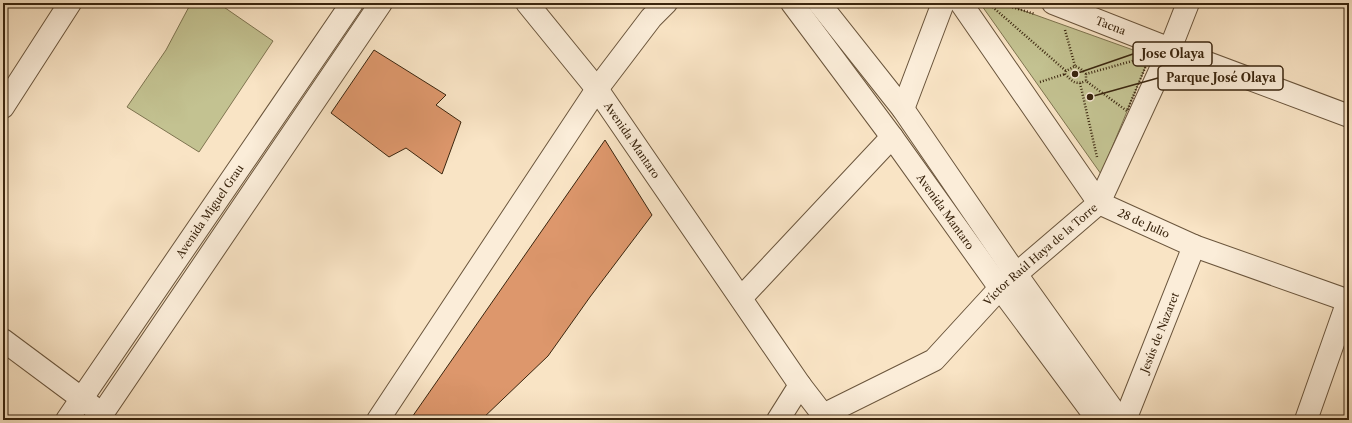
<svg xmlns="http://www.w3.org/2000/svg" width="1352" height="423" viewBox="0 0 1352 423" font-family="'Libre Caslon Text',serif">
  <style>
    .green { fill: #c3c291; stroke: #7e7450 }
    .building { fill: #dd976c; stroke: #3a250e }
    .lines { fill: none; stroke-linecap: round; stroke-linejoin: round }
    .minor-casing { stroke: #6a553c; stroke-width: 24 }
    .path { stroke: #3a250e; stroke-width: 2.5; stroke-dasharray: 1 2; stroke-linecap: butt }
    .minor { stroke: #fbedd9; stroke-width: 22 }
    .labels { text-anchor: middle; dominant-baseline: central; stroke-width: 4; stroke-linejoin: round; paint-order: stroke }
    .street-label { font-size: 11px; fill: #3a250e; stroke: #fbedd9 }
    .leader { fill: none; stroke: #3a250e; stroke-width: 1.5 }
    .callout-dot { fill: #3a250e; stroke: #fbedd9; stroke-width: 1.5 }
    .callout { fill: #fbedd9; stroke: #3a250e; stroke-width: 1.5 }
    .callout-label { font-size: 12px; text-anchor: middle; font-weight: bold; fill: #3a250e }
  </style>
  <rect width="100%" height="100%" fill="#f9e4c5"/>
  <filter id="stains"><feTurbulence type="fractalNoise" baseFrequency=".005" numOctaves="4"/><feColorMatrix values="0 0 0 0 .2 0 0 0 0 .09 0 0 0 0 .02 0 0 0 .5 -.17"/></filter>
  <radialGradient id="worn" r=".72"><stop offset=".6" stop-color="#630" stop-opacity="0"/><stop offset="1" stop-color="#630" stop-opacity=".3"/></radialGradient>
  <path class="green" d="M191,3H218L273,41L199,152L127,107L166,50Z
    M983,3H1002L1150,56L1101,174L982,6Z"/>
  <path class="building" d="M374,50L446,95L436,105L461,122L442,174L406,148L389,157L331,113Z
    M605,140L652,215L590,297L548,356L481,420H410Z"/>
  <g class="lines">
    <defs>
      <g id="minor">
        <path id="s1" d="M527,3L597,89L800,385L827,420"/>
        <path id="s2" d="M792,3L892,137L1000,288L1098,420"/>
        <path d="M819,3L903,109L1016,274L1120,420"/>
        <path id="s3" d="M961,3L1099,203L1194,246L1349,301"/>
        <path id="s4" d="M1053,3L1170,49L1349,116"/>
        <path d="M3,107L70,3"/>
        <path d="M903,109L943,3"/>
        <path d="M741,298L892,137"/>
        <path d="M3,340L93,407"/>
        <path id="s5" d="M823,415L934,360L1000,288L1099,203L1170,49L1188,3"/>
        <path id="s6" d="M67,420L352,3"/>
        <path d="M98,420L381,3"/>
        <path d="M378,420L597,89L651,18L666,3"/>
        <path d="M778,420L800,385"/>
        <path id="s7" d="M1125,420L1194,246"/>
        <path d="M1306,420L1349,298"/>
      </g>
    </defs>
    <use href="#minor" class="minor-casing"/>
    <path class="path" d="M988,3L1066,71
      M998,3L1035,14
      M1065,30L1075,66
      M1150,56L1127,111L1086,81V74Z
      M1086,74L1081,69L1075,66L1066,71L1065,74C1073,82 1075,85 1086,81
      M1040,82L1065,74
      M1080,83L1097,157"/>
    <use href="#minor" class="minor"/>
  </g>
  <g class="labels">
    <g class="street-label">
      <text stroke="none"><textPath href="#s4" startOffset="62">Tacna</textPath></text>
      <text stroke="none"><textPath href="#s1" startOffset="173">Avenida Mantaro</textPath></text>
      <text stroke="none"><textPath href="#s6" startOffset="253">Avenida Miguel Grau</textPath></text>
      <text stroke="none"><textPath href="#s2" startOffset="259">Avenida Mantaro</textPath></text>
      <text stroke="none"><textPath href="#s3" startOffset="292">28 de Julio</textPath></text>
      <text stroke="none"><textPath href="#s5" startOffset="274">Víctor Raúl Haya de la Torre</textPath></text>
      <text stroke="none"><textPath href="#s7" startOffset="94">Jesús de Nazaret</textPath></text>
    </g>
  </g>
  <path class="leader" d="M1075 74L1133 54M1090 97L1158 78"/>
  <g class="callout-dot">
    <circle cx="1075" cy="74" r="4"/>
    <circle cx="1090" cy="97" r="4"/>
  </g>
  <g class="callout">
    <rect x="1133" y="42" width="79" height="24" rx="4"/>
    <rect x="1158" y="66" width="125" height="24" rx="4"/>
  </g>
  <g class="callout-label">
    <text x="1173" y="58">Jose Olaya</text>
    <text x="1221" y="82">Parque José Olaya</text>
  </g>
  <rect width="1352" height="423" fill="none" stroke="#f9e4c5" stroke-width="16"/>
  <rect x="4" y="4" width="1344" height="415" fill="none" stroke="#3a250e" stroke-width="2"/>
  <rect x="8" y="8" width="1336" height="407" fill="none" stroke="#3a250e"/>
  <rect width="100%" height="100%" filter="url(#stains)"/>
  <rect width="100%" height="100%" fill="url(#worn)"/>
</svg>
